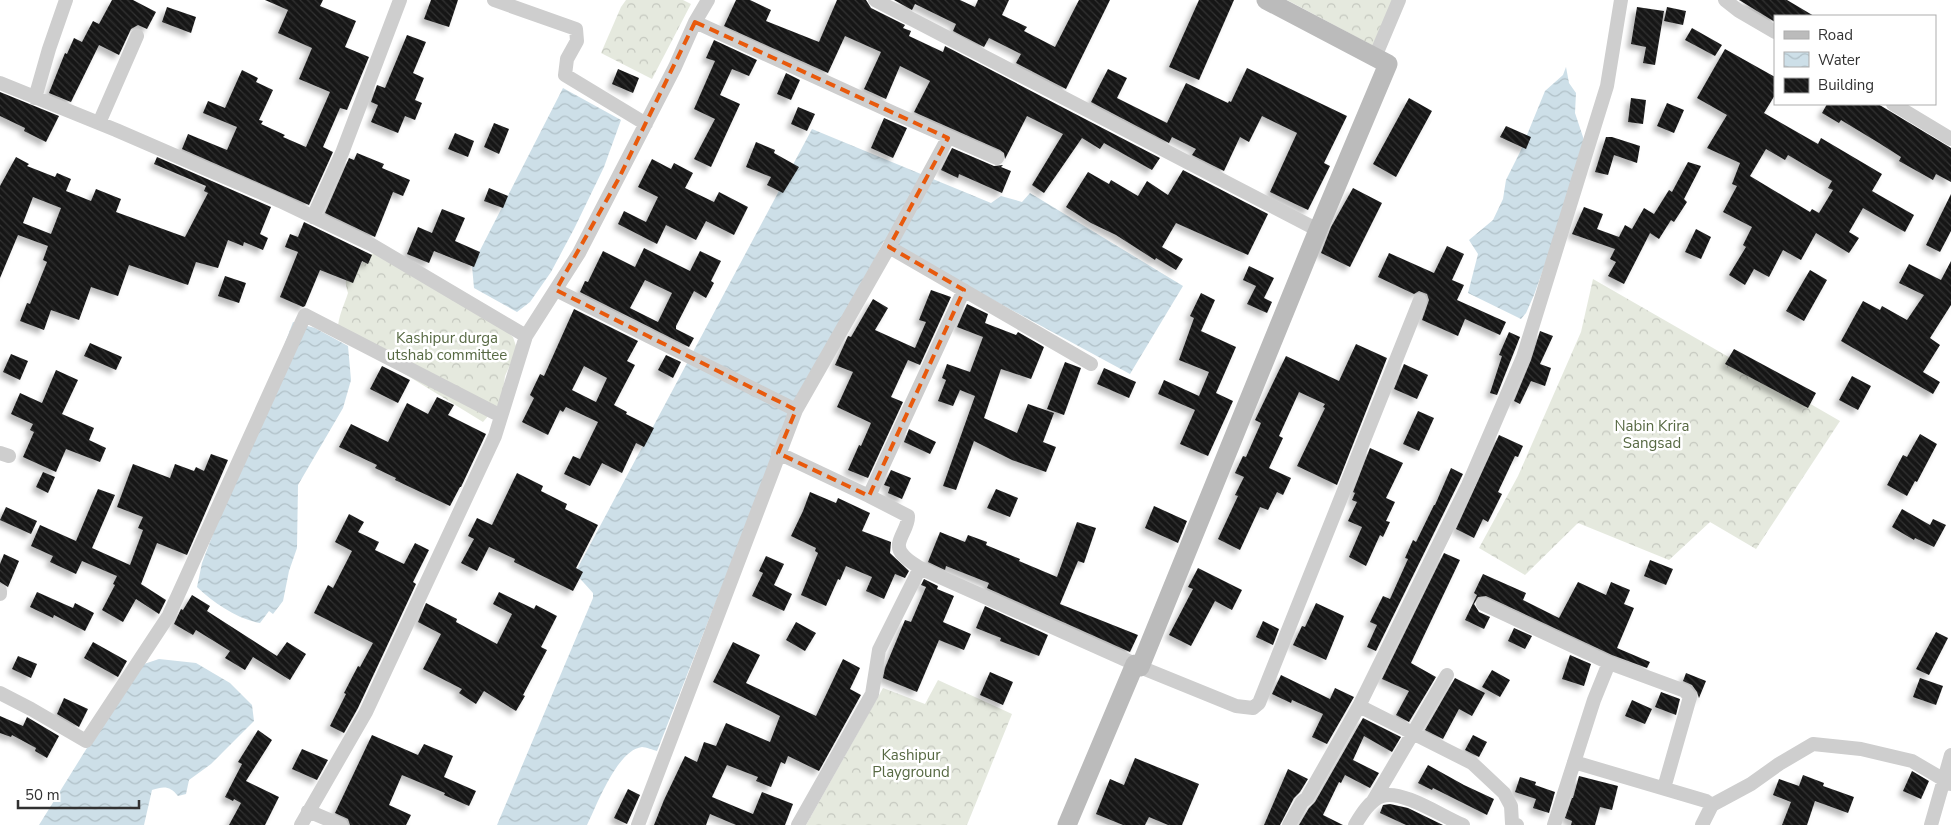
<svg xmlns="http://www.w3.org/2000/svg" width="1951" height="825" viewBox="0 0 1951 825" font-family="'Nunito Sans',sans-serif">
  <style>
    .forest { fill: url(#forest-crowns) }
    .water { fill: url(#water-waves) }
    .building { fill: url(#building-back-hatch); fill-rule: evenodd; filter: url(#shadow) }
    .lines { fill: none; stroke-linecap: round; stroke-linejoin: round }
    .street { stroke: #cecece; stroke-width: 14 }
    .secondary { stroke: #bbb; stroke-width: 19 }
    .marked { fill: none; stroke: #e8590c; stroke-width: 4; stroke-dasharray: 10 6; stroke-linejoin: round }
    .labels { text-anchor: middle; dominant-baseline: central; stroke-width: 5; stroke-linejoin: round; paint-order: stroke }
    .park-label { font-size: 15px; fill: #576943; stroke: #fff }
  </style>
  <defs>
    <pattern id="forest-crowns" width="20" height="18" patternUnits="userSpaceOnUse" patternTransform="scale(1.25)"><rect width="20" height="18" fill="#e5e9de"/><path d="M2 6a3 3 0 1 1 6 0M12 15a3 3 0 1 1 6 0" fill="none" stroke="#c5c8bf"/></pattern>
    <pattern id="water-waves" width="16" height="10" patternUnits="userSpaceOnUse" patternTransform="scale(1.25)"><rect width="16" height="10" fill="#cddfe8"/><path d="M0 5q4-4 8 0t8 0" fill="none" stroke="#b0c0c7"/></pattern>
    <pattern id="building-back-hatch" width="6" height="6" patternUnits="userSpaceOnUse" patternTransform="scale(1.25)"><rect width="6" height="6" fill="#181818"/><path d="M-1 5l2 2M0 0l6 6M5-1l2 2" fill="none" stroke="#313131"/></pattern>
    <filter id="shadow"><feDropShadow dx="-4.5" dy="4.5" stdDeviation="2.5" flood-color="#0004"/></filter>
  </defs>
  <rect width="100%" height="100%" fill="#fff"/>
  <path class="forest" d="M626,0H683L691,4L652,79L601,53L621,7Z
    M1287,0H1402L1383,51Z
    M376,253L505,330L513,337L517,349L505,376L502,400L483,422L338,333C337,318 344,306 348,293C342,274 349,277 360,266C363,263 364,259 367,255Z
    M1593,279L1840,421L1756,549L1710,522L1669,560L1578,523L1525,575L1479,548L1518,476L1581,332Z
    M938,680L1012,714L967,825H806L883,688L925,704Z"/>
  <path class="water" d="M1566,67L1569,83L1576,93L1575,113L1584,140L1548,256L1534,295L1526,313L1521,319L1468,293L1478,254L1469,240L1493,220L1503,199L1506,180L1520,152L1545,91L1563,75Z
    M563,88L621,120L604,167L574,229L551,272L530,302L517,312L474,288L472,266Z
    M812,129L991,203L1001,196L1022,202L1030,193L1183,286L1130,374L884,241L775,452L657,751C653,750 646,747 642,747C617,750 597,805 587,825H497L593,598V593L575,573Z
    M293,322L315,328L348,346L351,380L343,408L298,485L297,548L289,571L283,601L273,614L269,611L260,623C237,619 214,603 197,587L202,563Z
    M159,659L196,663L230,683L252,705L254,721L211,764L189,780L186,794L178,796C170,786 164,786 152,790L144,825H39L138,666Z"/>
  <path class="building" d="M112,0H133L156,12L147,29L138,25L131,29L119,55L99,45L71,102L49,93L65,53L67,54L74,38L82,42L93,21L99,24Z
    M265,0H323L320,6L356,21L345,47L369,57L347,110L340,108L323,147L333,152L309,205L182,149L188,134L227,150L237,127L203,113L208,101L225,108L242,70L258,78L256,82L273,90L259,120L263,121L261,124L285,135L283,137L306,147L330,92L299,79L312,48L278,33L288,10Z
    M431,0H458L449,27L424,19Z
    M736,0H750L771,10L766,21L819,42L837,0H866L871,8L905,25L903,28L911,31L909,36L943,52L945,46L1160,158L1152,170L1104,143L1100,149L1082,138L1044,193L1032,185L1063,134L1027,116L1005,159L1004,153L1000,150L914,112L930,81L900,66L886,99L864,89L881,52L845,36L828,73L724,26Z
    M894,0H960L975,7L978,0H1009L1002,15L1027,27L1024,31L1055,47L1079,0H1110L1066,89L1016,63L1021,54L989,38L984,47L953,31L956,24L915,4L912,10Z
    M1199,0H1234L1199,80L1169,67Z
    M1739,0H1787L1814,16H1775V22Z
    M167,7L196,17L191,33L162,22Z
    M1637,7L1664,11L1655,65L1643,63L1646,47L1631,44Z
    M1667,7L1686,11L1683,25L1664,21Z
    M1692,28L1722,45L1715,56L1685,40Z
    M407,35L426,42L413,73L424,78L415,100L422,103L415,120L405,116L398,133L371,122L378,105L371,102L377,85L385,88Z
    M714,40L757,60L749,76L732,69L720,95L740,104L711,167L694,159L715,119L694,109L715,61L706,58Z
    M1725,49L1775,77V95L1764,113L1818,144L1821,138L1882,174L1872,191L1914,215L1905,232L1863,208L1849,232L1859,238L1849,253L1816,233L1801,260L1783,250L1769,277L1754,269L1745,285L1729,275L1746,247L1743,245L1752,227L1723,212L1737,186L1732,184L1740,163L1707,148L1727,115L1697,98ZM1766,149L1785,160L1788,155L1832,181L1828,188L1833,190L1819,213L1812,209L1810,212L1750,176Z
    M1247,68L1347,116L1324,163L1330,166L1308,210L1270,192L1297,133L1262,116L1249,142L1240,137L1224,171L1192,155L1196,149L1172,137L1169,143L1091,102L1108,69L1127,78L1117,98L1167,123L1186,83L1228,103L1229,101L1231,102Z
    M618,69L639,78L633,93L612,84Z
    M786,73L800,80L791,100L777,94Z
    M0,92L59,116L46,142L24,131L25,128L0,116Z
    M1409,98L1432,111L1396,177L1373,164Z
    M1631,98L1646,100L1643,124L1628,122Z
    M1667,103L1684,110L1674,133L1657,126Z
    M1827,104H1878L1951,148V182L1936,174L1933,180L1899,161L1901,157L1879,143L1841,120L1839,123L1822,113Z
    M798,107L815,114L807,131L791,124Z
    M884,118L907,128L893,158L871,148Z
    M494,123L509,129L499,154L484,147Z
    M1506,126L1531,137L1526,149L1500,137Z
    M455,133L474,141L468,157L448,149Z
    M1606,137H1612L1640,146L1637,163L1614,155L1608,175L1595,172Z
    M756,142L775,150L774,153L799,167L783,193L767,185L771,177L746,167Z
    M952,148L994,166L1003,165L1001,167L1011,171L1002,193L959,174L958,178L941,170Z
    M357,153L384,164L382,168L410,180L403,196L393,192L375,237L325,213L349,158L354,160Z
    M16,157L29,164L27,166L55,177L57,173L71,179L66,191L91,201L96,189L121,199L116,212L185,237L208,193L204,191L206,186L154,164L157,157L271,207L260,234L268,238L263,250L244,242L243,246L228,240L218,268L196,262L188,285L129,265L118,296L91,287L79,320L51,310L44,330L20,321L27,303L30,304L47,262L43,260L48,246L18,235L0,278V186ZM33,197L61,208L51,234L23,223Z
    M652,159L671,169L674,163L693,173L685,188L714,202L719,192L748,207L734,235L706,221L696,240L666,225L657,244L618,224L624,211L646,222L658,197L638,187Z
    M1688,162L1701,166L1684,199L1687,202L1674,222L1671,220L1659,239L1650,233L1624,284L1608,276L1616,262L1610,259L1615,249L1572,234L1584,207L1603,214L1597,229L1619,237L1625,225L1632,229L1644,208L1654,214L1669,190L1672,192Z
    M1183,170L1268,214L1248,255L1176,223L1162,247L1183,259L1176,270L1156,258L1155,260L1116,235L1091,223L1066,207L1088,172L1109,184L1111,180L1138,196L1147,181L1168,195Z
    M489,188L508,196L503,208L484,201Z
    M1353,188L1382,203L1350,267L1321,253L1331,227Z
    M1951,194V231L1940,252L1926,245Z
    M442,209L465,218L455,241L480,252L474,267L434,251L429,263L407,254L418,227L432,233Z
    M304,222L372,255L368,264L362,261L353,283L320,270L305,306L303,307L280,297L298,252L285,247L290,234L298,237Z
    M1696,229L1711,237L1701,259L1685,252Z
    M1447,246L1464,254L1452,280L1464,285L1457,300L1506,322L1500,335L1465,319L1458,336L1422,320L1429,300L1427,294L1419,291L1414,294L1378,277L1389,253L1434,273Z
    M644,248L690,271L700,251L721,261L711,281L714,283L706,298L694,291L676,326V329L694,338L689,347L580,292L585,281L588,282L603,251L635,267ZM645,280L672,293L658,322L630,308Z
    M1951,261V305L1930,338L1940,345L1923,372L1940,382L1933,394L1841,341L1863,301L1880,310L1882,306L1907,320L1924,295L1899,283L1909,264L1941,280Z
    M1249,266L1274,278L1264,298L1272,302L1267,313L1247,304L1256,286L1243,280Z
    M1810,270L1827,280L1804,321L1786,311Z
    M225,276L246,283L239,303L218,296Z
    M931,290L951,297L920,365L908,360L891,397L903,402L868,478L848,470L859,445L861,446L871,423L837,407L853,372L835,365L848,336L851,337L873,299L888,308L875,330L915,348L926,322L919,320Z
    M1201,293L1215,300L1201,331L1236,347L1216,393L1233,401L1208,456L1180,444L1195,410L1158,394L1164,380L1199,396L1209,372L1179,360L1194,318L1190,316Z
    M967,304L988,314L985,323L1016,335L1018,332L1044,347L1031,379L1001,369L984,418L1017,433L1028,404L1054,413L1043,442L1056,447L1046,472L1012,460L974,441L956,490L943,486L975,396L960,390L953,406L938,401L946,380L942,378L947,364L970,372L983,337L957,327Z
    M574,309L638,341L627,361L635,365L614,405L627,412L626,414L654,428L644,447L636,443L622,473L602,463L590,486L564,474L573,456L580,459L598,422L566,407L563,412L560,410L548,435L522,422L534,398L530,395L540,374L544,376ZM584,366L607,378L596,402L572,390Z
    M1540,331L1553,336L1540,364L1551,368L1545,386L1531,381L1520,404L1514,401L1531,360Z
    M1509,332L1520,337L1497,395L1490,393L1502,356L1499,355Z
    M90,343L122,357L116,370L84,356Z
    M1356,344L1387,358L1337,485L1297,466L1325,408L1323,407L1325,404L1299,392L1279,436L1283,438L1269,468L1291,478L1283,495L1277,492L1268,510L1260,507L1240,550L1218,539L1238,496L1235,495L1244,477L1235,473L1243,456L1246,457L1261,423L1255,420L1286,356L1339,381Z
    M1734,349L1816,393L1808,408L1725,364Z
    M11,354L28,361L20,380L3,372Z
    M666,355L681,362L673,378L658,370Z
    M1065,362L1081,368L1064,415L1047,409Z
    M1404,364L1428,375L1417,399L1394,389Z
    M382,366L410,380L398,403L370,389Z
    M1104,368L1136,382L1129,398L1097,384Z
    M56,370L78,380L62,414L94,428L89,440L106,448L100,462L66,449L56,472L23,457L34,432L30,430L33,424L11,414L20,393L42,403Z
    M1852,376L1871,386L1858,410L1839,400Z
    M437,397L454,405L448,415L486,434L461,487H460L450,506L395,480L396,478L375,468L377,465L339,447L351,424L388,442L407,403L428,414Z
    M1418,411L1434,418L1419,451L1403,444Z
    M909,429L936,442L930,454L904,442Z
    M1920,434L1937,444L1917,482L1915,481L1907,496L1887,485L1903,455L1907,457Z
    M1499,435L1523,446L1518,457L1515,456L1498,492L1502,494L1488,522L1483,519L1474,538L1456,529Z
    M1370,448L1403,463L1386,498L1395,502L1386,521L1390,522L1383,537L1380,535L1366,566L1349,557L1362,527L1348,521L1357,502L1352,500L1355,493L1353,492Z
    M211,454L228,460L187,555L157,543L141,584L166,600L159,614L136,599L123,622L102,610L115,585L113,584L117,576L82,561L76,574L50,562L53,556L31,546L40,525L76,541L98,489L115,495L92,548L130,565L143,530L138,528L143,517L117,507L133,464L170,478L175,464L194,471L196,467L204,471Z
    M1451,468L1463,474L1376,651L1367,647L1377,625L1370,622L1383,596L1390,599L1408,559L1405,558L1413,540L1416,542L1434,505H1435Z
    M891,470L911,478L902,499L888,493L890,487L884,485Z
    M43,472L55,477L48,493L36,487Z
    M517,473L543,486L541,491L567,504L565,509L598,525L576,568L583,572L573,591L514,562L515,559L489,547L477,571L461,563L474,539L468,536L477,518L492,525Z
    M996,489L1018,498L1010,517L987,508Z
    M810,492L836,503L838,498L870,513L862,531L891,542L890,553L909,571L905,578L895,574L884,599L866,591L872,577L846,566L840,580L838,579L826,606L801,595L818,553L815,551L816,548L791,536L803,511Z
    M1154,506L1187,521L1178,543L1145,528Z
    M6,507L37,521L31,534L0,520Z
    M1902,509L1930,525L1933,519L1946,525L1934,547L1915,538L1914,540L1892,527Z
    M349,514L364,522L358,532L379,542L375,550L404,564L415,543L429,550L413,582L416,584L358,708L344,733L330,726L346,694L344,693L358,666L360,667L373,643L314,613L328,585L333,588L352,551L335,542Z
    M1077,522L1096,528L1084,563L1078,561L1060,604L1138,635L1130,652L987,588L989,583L946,566L945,570L928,562L940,532L965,542L968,535L987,542L986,545L1020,559L1019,561L1057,577Z
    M1444,553L1460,560L1411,663L1436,677L1409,722L1396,715L1409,691L1382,679Z
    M4,554L19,561L8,587L0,582V564Z
    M766,556L784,564L774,585L792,594L784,611L752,596L763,573L759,571Z
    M1650,560L1673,569L1666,585L1644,576Z
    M1198,568L1242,590L1232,610L1215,601L1191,646L1169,635L1193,589L1188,587Z
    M1483,574L1526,593L1523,600L1559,618L1578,582L1606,595L1611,582L1630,590L1624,604L1634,608L1617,648L1650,662L1647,668L1612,655L1486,596L1478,597L1474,604L1479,612L1490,617L1484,629L1465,620L1477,595L1474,593Z
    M924,579L938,586L937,589L954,596L943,622L971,634L964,650L939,640L917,692L883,678L885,668L905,620L911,622L926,587L921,585Z
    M37,592L73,608L75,603L94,613L85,631L54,615L53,618L30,607Z
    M499,592L534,609L536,605L557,616L541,647L547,650L523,695L525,696L516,711L484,691L476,704L459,693L462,689L423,669L441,634L418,622L426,603L457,619L456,622L497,644L512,614L493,604Z
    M192,595L210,606L207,611L277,656L287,642L306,654L290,680L253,657L245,670L225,658L230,651L196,630L193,635L174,624L181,609L183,610Z
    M1316,603L1344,616L1326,660L1293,645L1302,626L1305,627Z
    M985,606L1048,635L1039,656L1000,641L1001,638L976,628Z
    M1263,621L1279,629L1273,645L1256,637Z
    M796,622L816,633L805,651L786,640Z
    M1514,628L1532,636L1525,649L1508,641Z
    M1936,632L1948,638L1929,675L1916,669Z
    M93,642L127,661L118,677L84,658Z
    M733,642L760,655L746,683L814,715L816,716L843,659L860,668L850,689L861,695L819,771L788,756L785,764L781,762L771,787L756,781L758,777L727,765L712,797L753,814L762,792L793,804L785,825H736L710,814L706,825H654L664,800L685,756L697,762L704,742L716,746L726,723L770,742L780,716L713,682Z
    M1570,655L1591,664L1584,686L1562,679Z
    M18,656L37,664L31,678L12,669Z
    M1492,670L1510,680L1500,697L1482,687Z
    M990,672L1013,682L1003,705L980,695Z
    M1686,673L1706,681L1699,698L1697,692L1692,685L1683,681Z
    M1281,675L1330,699L1335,688L1354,697L1327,744L1312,737L1323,714L1292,700L1291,703L1272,694Z
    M1455,678L1485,693L1472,716L1459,709L1443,739L1425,730Z
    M1920,678L1943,686L1936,705L1913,697Z
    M1661,692L1680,699L1676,715L1655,707Z
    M64,698L88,709L79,727L57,714Z
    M1632,700L1652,709L1645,724L1625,716Z
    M0,716L23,726L27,717L59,736L47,758L35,751L36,748L12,735L11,737L0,733Z
    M1363,718L1401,737L1392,752L1364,736L1353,760L1379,773L1370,788L1345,775L1341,783L1339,782L1323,815L1343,825H1299L1309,808L1315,802Z
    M258,730L272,740L246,781L279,797L265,825H229L241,803L234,799L233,801L225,797L242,764L238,762Z
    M372,735L418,755L424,744L453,756L444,777L476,791L469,806L444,795L445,793L402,775L389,805L411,815L406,825H350L348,819L335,813Z
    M1473,735L1487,742L1479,757L1465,750Z
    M302,749L328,760L317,780L292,769Z
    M1135,758L1199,784L1182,825H1168L1149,817L1145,825H1123L1096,814L1110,779L1124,785Z
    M1428,765L1464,785L1494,799L1487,815L1433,788L1432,790L1418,783Z
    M1288,769L1308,779L1300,792L1294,798L1280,825H1264Z
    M1912,771L1929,781L1921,799L1903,791Z
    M1803,775L1824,783L1823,786L1854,797L1848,813L1815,801L1807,825H1782L1791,802L1773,795L1779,779L1799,786Z
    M1579,776L1618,786L1612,810L1600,807L1595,825H1571L1572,821L1565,818L1572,798H1573Z
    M1520,777L1536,782L1535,785L1555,792L1549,813L1533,808L1536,799L1515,792Z
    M628,789L640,795L627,824L614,818Z
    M1390,804L1408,808L1443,825H1406L1380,813L1383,805Z"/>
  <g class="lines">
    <path class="street" d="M494,0L576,29L577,41L567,59L565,75L646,124
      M875,0L1318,230
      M1725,0L1739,11L1775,32
      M695,22L894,113L997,158
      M1375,57L1399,0
      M0,83L116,130L280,201L372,245L526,336
      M35,98L49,49L66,0
      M1893,104L1951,139
      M99,123L137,36
      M313,217L342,153L400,0
      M889,247L1091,364
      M556,290L796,410
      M0,453L9,456
      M778,453L869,496L908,516C909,530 891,543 903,555C907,560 914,564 920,568
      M869,496L964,290
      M0,591V594
      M1483,604L1609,663
      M1140,667L1236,706L1253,708L1259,703L1420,300
      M0,693L31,709L86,741L169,615L305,315L501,416
      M1359,706L1472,763L1504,793L1511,806L1512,823L1517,825
      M1574,762L1706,801L1712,805L1751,784L1779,764L1813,744L1861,749L1912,761L1951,784
      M1373,801L1447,675
      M308,811L341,825
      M301,825L366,712L495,436L526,336L579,253L675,67L695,22L708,0
      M638,825L796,410L889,247L948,138
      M798,825L872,694L879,650L920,568L1135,664
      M1289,825L1302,802L1307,798L1359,706L1468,485L1523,357L1607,86L1621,0
      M1355,825C1361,815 1370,800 1382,796C1402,789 1443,817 1463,825
      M1554,825L1594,700L1609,663L1685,691L1690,697L1664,788
      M1702,825L1712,805
      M1931,825L1951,755"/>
    <path class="secondary" d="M1067,825L1135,664L1140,667L1318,230L1388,64L1266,0"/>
  </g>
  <path class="marked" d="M695,22L948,138L889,247L964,290L869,496L778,453L796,410L556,290L619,178Z"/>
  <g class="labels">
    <g class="park-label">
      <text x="447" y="338">Kashipur durga<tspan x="447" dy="17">utshab committee</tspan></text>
      <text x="1652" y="426">Nabin Krira<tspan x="1652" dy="17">Sangsad</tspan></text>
      <text x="911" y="755">Kashipur<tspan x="911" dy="17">Playground</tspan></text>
    </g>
  </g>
  <rect x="1774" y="15" width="162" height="90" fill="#ffffff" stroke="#adadad"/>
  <rect x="1784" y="31" width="25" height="8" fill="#bbbbbb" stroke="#adadad"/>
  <text x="1818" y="40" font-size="15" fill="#313131">Road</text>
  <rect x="1784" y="52" width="25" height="15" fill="url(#water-waves)" stroke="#adadad"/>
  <text x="1818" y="65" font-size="15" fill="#313131">Water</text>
  <rect x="1784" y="78" width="25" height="15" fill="url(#building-back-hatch)" stroke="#adadad"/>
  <text x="1818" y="90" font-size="15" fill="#313131">Building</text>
  <path d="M18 800v8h121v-8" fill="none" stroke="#313131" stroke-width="2.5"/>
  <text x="25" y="800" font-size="15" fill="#313131" stroke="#ffffff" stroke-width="4" paint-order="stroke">50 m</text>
</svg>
